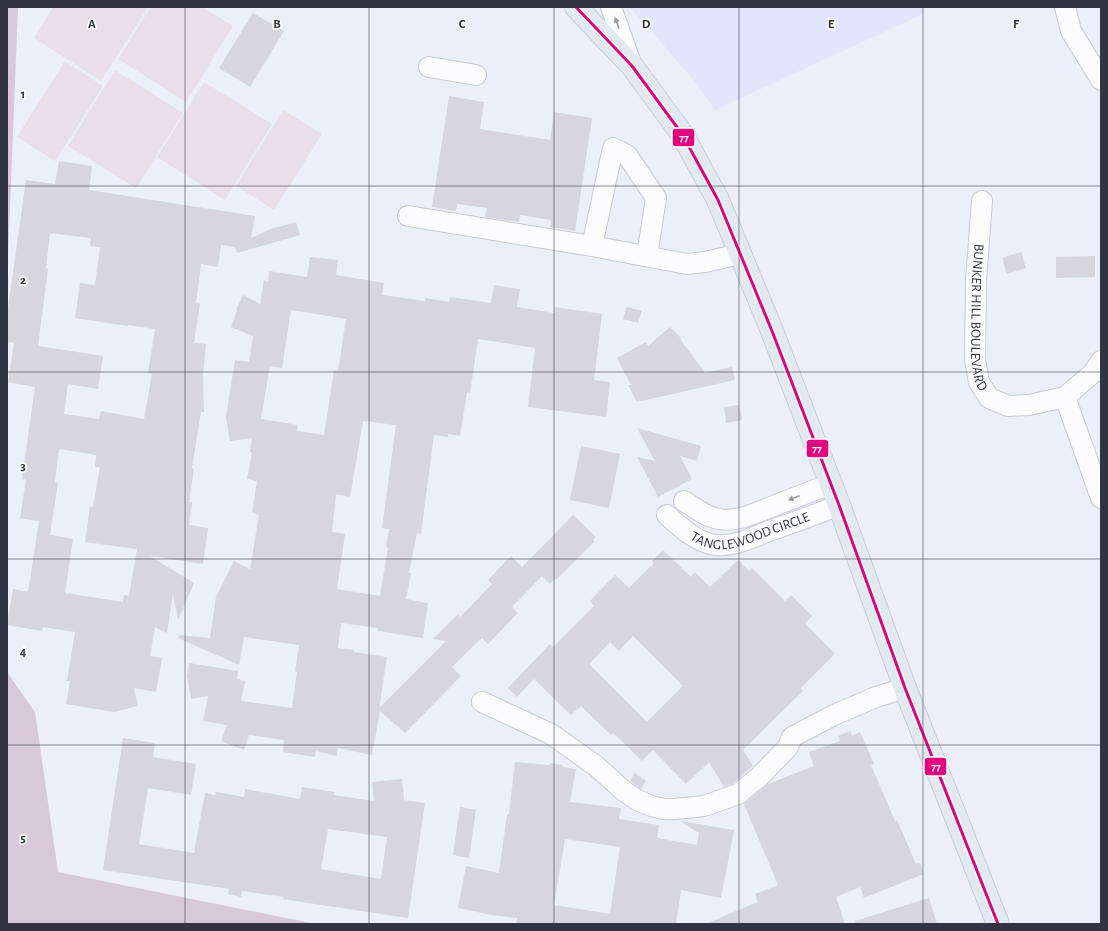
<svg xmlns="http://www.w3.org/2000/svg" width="1108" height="931" viewBox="0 0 1108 931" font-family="'Alegreya Sans',sans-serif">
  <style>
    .built { fill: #e2e5fc }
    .green { fill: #e8dfeb }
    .forest { fill: #d7c9d9 }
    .building { fill: #d7d5df; fill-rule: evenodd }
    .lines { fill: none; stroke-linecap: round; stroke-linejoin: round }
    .minor-casing { stroke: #c9cad5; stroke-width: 22 }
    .major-casing { stroke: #cbccd3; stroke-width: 24 }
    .minor { stroke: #fcfcfe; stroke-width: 20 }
    .major { stroke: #e2e9f1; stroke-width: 22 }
    .bus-1-casing { stroke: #fff; stroke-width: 6 }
    .bus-1 { stroke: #e5007d; stroke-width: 3 }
    .oneway { fill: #9798a0 }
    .grid { fill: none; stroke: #323441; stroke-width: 1; stroke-opacity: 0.55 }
    .labels { text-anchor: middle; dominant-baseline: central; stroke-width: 3.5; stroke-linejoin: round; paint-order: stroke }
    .street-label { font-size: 14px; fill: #323441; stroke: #fff }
    .grid-label { font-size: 13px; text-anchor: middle; font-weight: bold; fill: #323441; stroke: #fff; stroke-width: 3.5; stroke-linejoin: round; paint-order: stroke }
    .line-badge { stroke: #fff; stroke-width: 1.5 }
    .badge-label { font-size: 11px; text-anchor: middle; font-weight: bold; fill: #fff }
  </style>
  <rect width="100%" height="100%" fill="#eceef9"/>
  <path class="built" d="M629,7H923V14L715,110L696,83L648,27Z"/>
  <path class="green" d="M53,7H148L101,81L34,38Z
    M151,7H202L233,26L186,102L118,59Z
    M65,61L103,86L55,161L17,137Z
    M115,70L183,113L136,188L68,146Z
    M204,82L272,124L225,200L157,157Z
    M283,110L322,134L274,210L236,186Z"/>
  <path class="forest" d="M7,7H18L7,282Z
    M7,672L35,712L58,872L316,924H7Z"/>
  <path class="building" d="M253,13L284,31L250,87L219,68Z
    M449,96L484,102L480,129L550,140L554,112L592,118L575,231L550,227L551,220L520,215L519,222L485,217L487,208L457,204L456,211L432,207Z
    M59,161L92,166L89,190L255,216L251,238L271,229L296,222L300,235L237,253L235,247L221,245L218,267L201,264L196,303L200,304L194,343L206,344L203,375L204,412H201L192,468L194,469L189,502H192L189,525L208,528L203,564L150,556L194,583L178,620L173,594L167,633L155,627L150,656L162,658L156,692L134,688L138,706L114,712L66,704L70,681H67L75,632L43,627L42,631L7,625L13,589L28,592L39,521L20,518L26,480L22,479L35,387L8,382L14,343L7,342V315L26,180L55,184ZM50,233L91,238L90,246L100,247L95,285L80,283L75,318L128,326V325L155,329L148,373L152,374L144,419L101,411L99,419L64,414L68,384L98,389L103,356L38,346L48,269L46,268ZM59,449L96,455L95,467H100L93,507L90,506L85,542L137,549L129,596L124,595L123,602L65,593L73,539L50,535L58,483L55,482Z
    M1021,252L1026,268L1007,274L1002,258Z
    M1095,256V277L1056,278V257Z
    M310,257L338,260L336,275L384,283L382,295L425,301V298L449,302L450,297L491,303L494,285L520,289L517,307L554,313L555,307L602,314L594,380L610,382L606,417L528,407L535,348L478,339L470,393L467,392L460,436L448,434V437L434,435L421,534L417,533L409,573H411L406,599L428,603L423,638L378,631V628L341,623L338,648L354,650V652L387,657L379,708L446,641L433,639L458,614L460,617L492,584L488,580L511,556L522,567L573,515L596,537L593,540L595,541L556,580L555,579L550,584L542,576L512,607L518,613L488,644L482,638L452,667L461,676L405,733L380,711L372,755L338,748L337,756L316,751L315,757L283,752L284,740L249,735L244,750L221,741L227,725L203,721L208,696L191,699L187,676L189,663L238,671L237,679L245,681L241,701L292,708L297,672L295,671L299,645L244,637L239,665L178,638L179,635L210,638L216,597L234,561L250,569L259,515L252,513L257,481L247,479L252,453L250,452L252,438L230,441L226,417L235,360L249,362L253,336L231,327L237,310H236L243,295L260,304L264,280L268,281L269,271L307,277ZM291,310L346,319L338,371L334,370L324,435L297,431L298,425L261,419L270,366L282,368ZM363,421L396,425L382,528L389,529L386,547L388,548L380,596L337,589L345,534L332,532L336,494L350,497Z
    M627,307L642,311L638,323L623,319Z
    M670,327L681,338L680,339L705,373L732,367L735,380L637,402L628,385H631L617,358L646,342L648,346Z
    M739,405L742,420L726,423L724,407Z
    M637,428L701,446L697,461L680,456L692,479L658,497L637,457L655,461Z
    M581,446L620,454L609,508L570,500Z
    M663,550L691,577L695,572L710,587L738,560L749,571L752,568L785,601L791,595L812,616L805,623L835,654L801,688L803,691L743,750L753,766L732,784L724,787L709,762L686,784L653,750L642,761L613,733L611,735L581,706L571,715L534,679L517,697L508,688L550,644L553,647L594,606L590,601L615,575L629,588L654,563L652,561ZM633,636L683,686L647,722L589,664L610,642L619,651Z
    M850,731L852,736L860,732L874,764L871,765L895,821L897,820L916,864L920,863L924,874L864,898L860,887L836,897L845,924H705L758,902L755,894L778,885L744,804L768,784L814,766L809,752L840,741L838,736Z
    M123,738L155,743L153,757L196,764L191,795L148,788L139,844L194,853L205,793L215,795L216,792L244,797L245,789L300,799L302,787L334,792V795L374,801L372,782L402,779L404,800L425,803L408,918L315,904L283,899L284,897L242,891L241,897L228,894L229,889L103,870ZM328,829L387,837L381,879L321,869Z
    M515,762L549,765L550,763L563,765V767L576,769L570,802L621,808L619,819L659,825L657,838L697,845L699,833L680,821L734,830L721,898L681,890L676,924H516L517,918L492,915L458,908L466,866L499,873L507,814H509ZM565,839L620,847L610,914L554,905Z
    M635,773L646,781L641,789L630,781Z
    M460,807L476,810L469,858L453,855Z
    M929,898L937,924H856L855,921Z"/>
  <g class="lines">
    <defs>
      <g id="minor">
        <path d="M611,7L632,66"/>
        <path d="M1065,7L1071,31L1101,80"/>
        <path d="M429,67L476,75"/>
        <path id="s1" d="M982,201L976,281L975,360L979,382L989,398L1008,406L1029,405L1065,397L1094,372L1101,361"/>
        <path d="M408,216L592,246L687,264L705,262L740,254"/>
        <path d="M592,246L613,148L627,155L656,198L647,256"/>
        <path d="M1065,397L1101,498"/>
        <path d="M684,501C695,508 706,517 719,519C738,523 759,511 776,505C794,498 812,491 831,484"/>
        <path id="s2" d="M667,515C680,527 697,543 716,545C736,547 755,536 772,530C795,522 817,514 839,505"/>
        <path d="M482,702L551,734L596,766L624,791L637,800L651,806L664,809H675L704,806L738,794L759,777L788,747L792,737L834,715L876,697L905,688"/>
      </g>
      <path id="major" d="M576,7L632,66L682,134L718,200L772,331L839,505L905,688L998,924"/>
    </defs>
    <use href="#minor" class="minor-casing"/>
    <use href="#major" class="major-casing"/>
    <use href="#minor" class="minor"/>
    <use href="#major" class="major"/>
    <defs>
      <path id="bus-1" d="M576,7L632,66L682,134L718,200L772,331L839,505L905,688L998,924"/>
    </defs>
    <use href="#bus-1" class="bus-1-casing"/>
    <use href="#bus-1" class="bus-1"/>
  </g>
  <defs><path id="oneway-solid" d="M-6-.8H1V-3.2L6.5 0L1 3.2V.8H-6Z"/></defs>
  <g class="oneway">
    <use href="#oneway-solid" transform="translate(617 23) rotate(-110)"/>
    <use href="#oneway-solid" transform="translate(794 498) rotate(159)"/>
  </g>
  <path class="grid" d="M185,7V924M369,7V924M554,7V924M739,7V924M923,7V924M7,186H1101M7,372H1101M7,559H1101M7,745H1101"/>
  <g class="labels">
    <g class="street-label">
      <text stroke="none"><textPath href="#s1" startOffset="117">BUNKER HILL BOULEVARD</textPath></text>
      <text stroke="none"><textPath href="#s2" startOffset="94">TANGLEWOOD CIRCLE</textPath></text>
    </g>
  </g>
  <g class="grid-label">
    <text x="92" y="28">A</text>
    <text x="277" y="28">B</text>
    <text x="462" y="28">C</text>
    <text x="646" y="28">D</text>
    <text x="831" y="28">E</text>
    <text x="1016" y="28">F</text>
    <text x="23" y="98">1</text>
    <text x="23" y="284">2</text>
    <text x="23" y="470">3</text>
    <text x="23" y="656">4</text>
    <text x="23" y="842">5</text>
  </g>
  <g class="line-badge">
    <rect x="672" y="128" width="23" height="19" rx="4" fill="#e5007d"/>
    <rect x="806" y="439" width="23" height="19" rx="4" fill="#e5007d"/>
    <rect x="924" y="757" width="23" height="19" rx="4" fill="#e5007d"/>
  </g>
  <g class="badge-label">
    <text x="684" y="141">77</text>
    <text x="817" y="452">77</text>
    <text x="936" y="770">77</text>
  </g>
  <rect width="1108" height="931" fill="none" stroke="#323441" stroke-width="16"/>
</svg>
